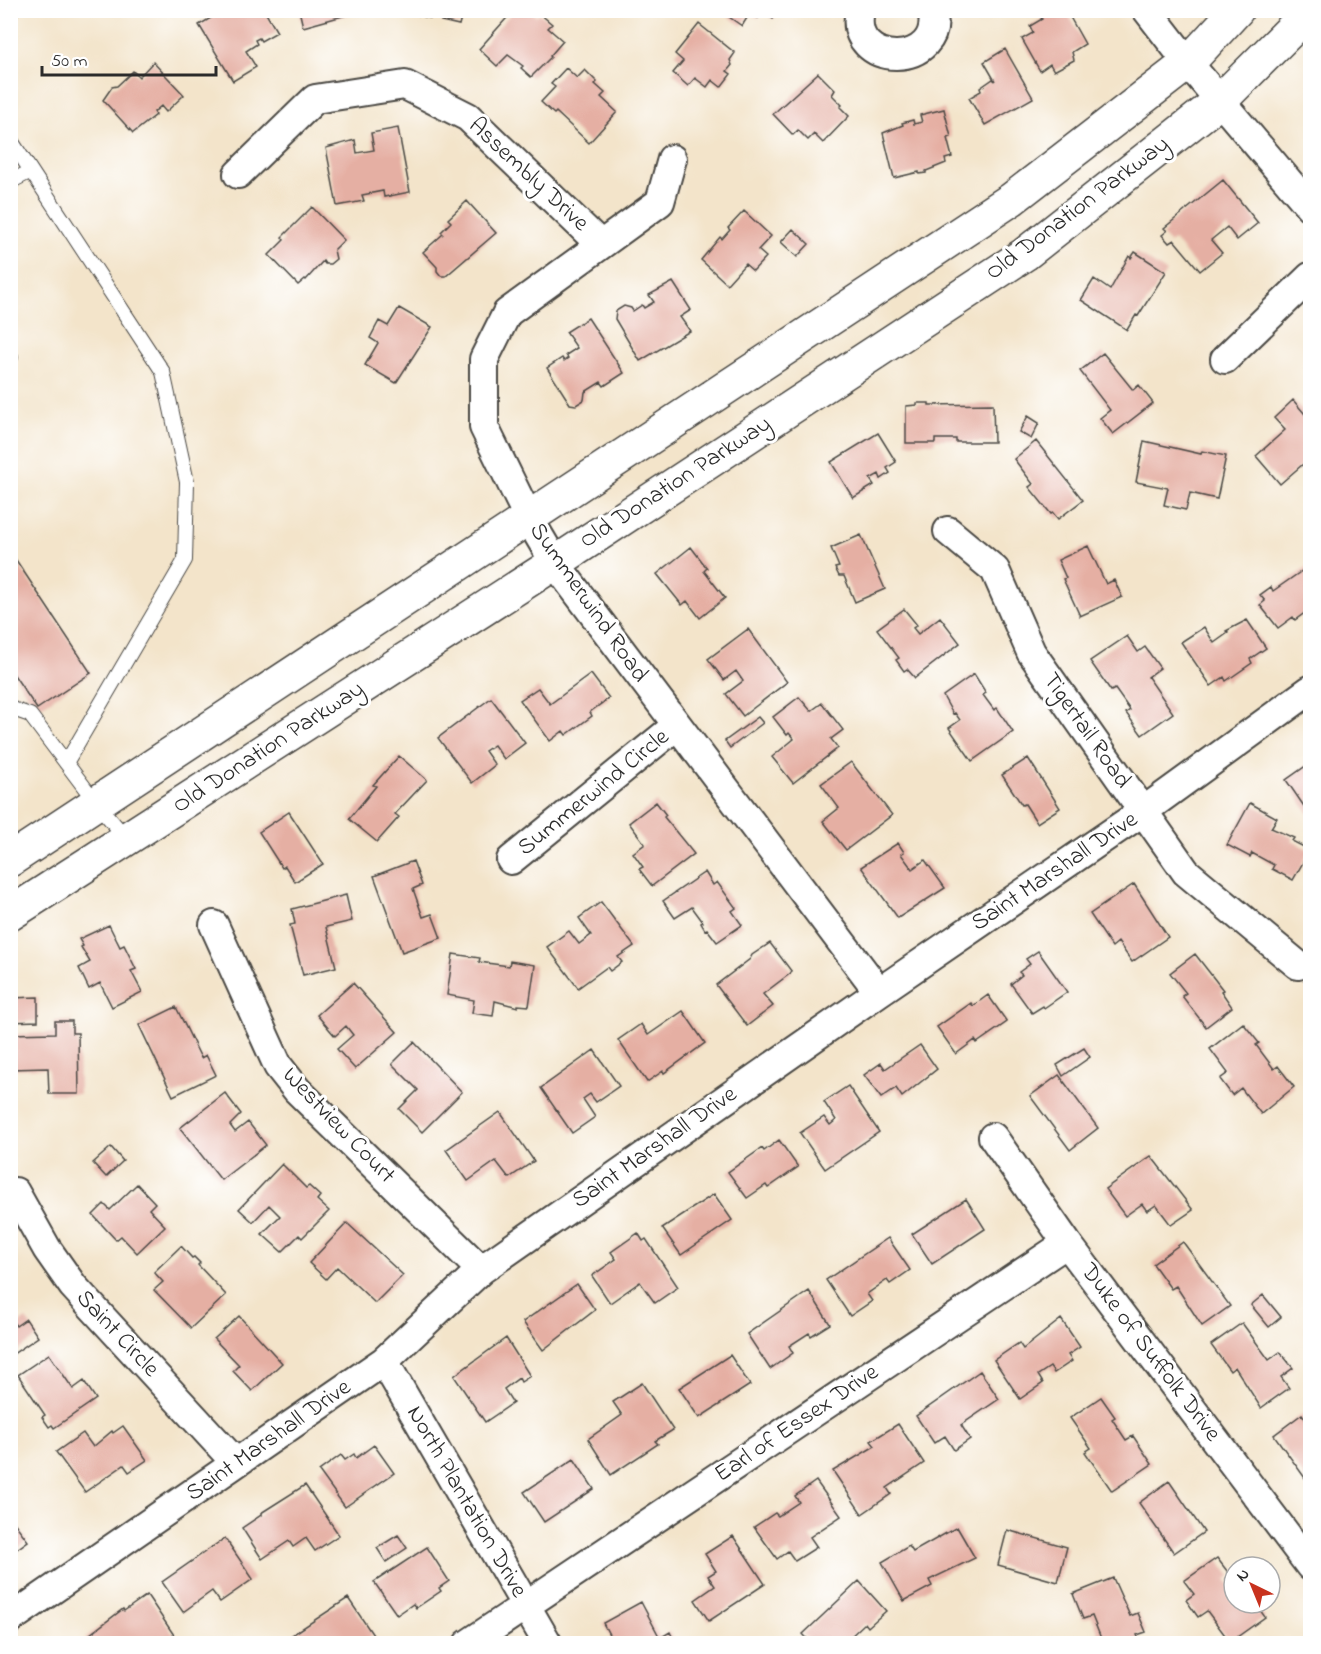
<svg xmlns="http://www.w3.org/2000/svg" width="1321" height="1654" viewBox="0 0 1321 1654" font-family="'Indie Flower',sans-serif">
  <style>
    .building { fill: #e5afa3 }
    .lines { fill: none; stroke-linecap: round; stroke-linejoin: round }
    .service-casing { stroke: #494743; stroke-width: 16 }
    .minor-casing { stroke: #494743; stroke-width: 32 }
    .tertiary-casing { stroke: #494743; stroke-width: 36 }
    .service { stroke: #fff; stroke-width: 14 }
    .minor { stroke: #fff; stroke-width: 28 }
    .tertiary { stroke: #fff; stroke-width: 33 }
    .labels { text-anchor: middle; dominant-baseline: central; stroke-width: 6; stroke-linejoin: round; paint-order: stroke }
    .street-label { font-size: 24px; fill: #2b2b2b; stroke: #fff }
  </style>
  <rect width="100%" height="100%" fill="#fff"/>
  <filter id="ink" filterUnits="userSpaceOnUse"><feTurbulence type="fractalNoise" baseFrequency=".0167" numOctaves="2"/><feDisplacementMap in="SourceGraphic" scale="12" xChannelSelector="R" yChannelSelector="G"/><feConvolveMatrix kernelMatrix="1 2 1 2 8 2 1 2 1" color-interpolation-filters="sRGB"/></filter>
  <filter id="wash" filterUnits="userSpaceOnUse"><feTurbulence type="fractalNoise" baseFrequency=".008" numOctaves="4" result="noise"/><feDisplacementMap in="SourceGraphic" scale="24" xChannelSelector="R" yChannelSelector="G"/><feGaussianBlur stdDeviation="1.35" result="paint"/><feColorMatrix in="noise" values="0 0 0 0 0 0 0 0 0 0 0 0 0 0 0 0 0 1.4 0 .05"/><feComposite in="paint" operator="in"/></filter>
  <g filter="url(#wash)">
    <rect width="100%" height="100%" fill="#f3e4ca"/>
    <g id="blocks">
      <path class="building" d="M233,10H264L277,32L261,41L259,38L255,40L257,44L246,51L256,67L233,81L199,25L219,13L222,17Z
        M299,10H361V11L303,27Z
        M413,10H463L459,25L441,21L442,18L431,15L430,18L412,14Z
        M514,10H530L536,16L539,13L552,24L548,28L563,41L550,56L551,57L531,77L521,68L523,66L508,55L497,66L479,49Z
        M719,10H778L773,19L763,12L758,18L750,13L742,26Z
        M1045,10H1056L1057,12L1066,10L1085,44L1072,52L1074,60L1054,71L1050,64L1040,71L1022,39L1033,33L1030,26L1042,19L1039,14Z
        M699,24L735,53L730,60L732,65L727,71L731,74L721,87L712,80L707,87L695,78L688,86L673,73L683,61L675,54Z
        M1005,49L1033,98L985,125L969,98L981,91L980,88L993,79L995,81L984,62Z
        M153,62L184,95L166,112L161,106L154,112L156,115L133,133L103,100L112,87L117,86L133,71L139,77Z
        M566,68L577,78L585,70L597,82L595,84L605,93L601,97L617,112L589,143L556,112L554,114L541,102L555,87L551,84Z
        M818,73L835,90L832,95L842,105L840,107L849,116L823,143L814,134L808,140L798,130L793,135L773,114Z
        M944,109L951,137L947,138L952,157L945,159L946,163L926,171V173L919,174V172L894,178L883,133L903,125L902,123L913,120L914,124L922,122L920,115Z
        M398,128L410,192L384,197L383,191L362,195L364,201L337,206L326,148L355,140L357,153L374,150L371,133Z
        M1223,180L1258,223L1237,240L1227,227L1211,240L1222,253L1200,271L1174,240L1169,243L1162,235L1167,231L1164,228Z
        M467,201L496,233L446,276H441L437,271V267L423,252L443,234L441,232L451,222L448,219Z
        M312,207L344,240L334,250L336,259L330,264H325L323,261L306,280L305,279L298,285L269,255L284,240L282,237Z
        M744,211L771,236L758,250L766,257L753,271L745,264L727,284L701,260L720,237L722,239L730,230L728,228Z
        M793,229L809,244L797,257L781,242Z
        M1135,252L1166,272L1138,316L1136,315L1127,330L1081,300L1094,279L1110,290L1129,256L1131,258Z
        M673,282L691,310L680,317L690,331L640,361L615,319L616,311L624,306L631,308L633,311L642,305L644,308L654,302L649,295Z
        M399,308L432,327L396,383L365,365L378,343L370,338L379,321L388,326Z
        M588,318L624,373L604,386L601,382L585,392L584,400L576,405L570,404L547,368L562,358L564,361L568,358L566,355L577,348L566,332Z
        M1103,353L1133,390L1139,385L1153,403L1113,434L1100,418L1110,410L1080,371Z
        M1293,400L1310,420V458L1280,484L1256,456L1285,430L1274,418Z
        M917,403H929V405L993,404L994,442H956V439H935V443H906V406L917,405Z
        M1028,416L1039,423L1031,439L1019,432Z
        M878,433L896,462L887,468L890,473L881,479L879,474L870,479L874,485L853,498L831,462Z
        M1036,441L1083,500L1058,519L1053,513L1051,514L1029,487L1033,484L1014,459Z
        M1144,441L1201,454L1202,451L1226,456L1217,499L1190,493L1186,510L1164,505L1168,488L1136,482Z
        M861,535L885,589L855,602L844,576H839L835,568L839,567L831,548Z
        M1088,546L1106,584L1114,580L1122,597L1080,616L1063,579L1066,578L1058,560Z
        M691,547L707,568L704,571L725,598L700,618L687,601L682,605L657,574Z
        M10,551L91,673L37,709L10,669Z
        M1309,566L1310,569V609L1295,620L1293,617L1278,628L1260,605L1265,601L1260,595L1271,587L1273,591Z
        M904,609L917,625L913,628L918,634L940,617L960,643L915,678L907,669L904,671L896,660L899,658L877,629Z
        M1247,620L1266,648L1250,659L1252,663L1226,681L1224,677L1211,686L1181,642L1204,627L1214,643L1228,633L1226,631Z
        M748,629L787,682L743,716L726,694L743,681L736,671L724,680L708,659Z
        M1127,636L1138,652L1145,647L1160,668L1148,677L1173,713L1142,735L1126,713L1130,710L1115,689L1111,691L1090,661Z
        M591,674L609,698L590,712L592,716L566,735L563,731L550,741L520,700L538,688L550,704Z
        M974,674L986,693L983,695L994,710L997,708L1013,732L972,761L949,728L960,720L955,713L953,714L943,696Z
        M799,697L811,711L822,703L843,730L831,739L838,748L793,783L772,757L794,739L789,733L787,735L773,717Z
        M491,698L525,743L504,759L494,745L485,751L495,765L472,783L438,738Z
        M758,717L763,723L730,748L725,741Z
        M399,756L427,780L395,814L399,817L377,842L349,819L376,786L373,785Z
        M1028,758L1060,808L1037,823L1025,804L1022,805L1002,775Z
        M851,762L892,815L846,850L823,821L839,808L821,784Z
        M1310,763V815L1286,780Z
        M656,802L666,815L664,817L694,854L652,886L639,869L643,867L633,853L645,844L629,823Z
        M1250,803L1277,818L1271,828L1294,838L1292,841L1310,850L1293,880L1272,869L1274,865L1252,853L1250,857L1227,845Z
        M289,812L323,864L295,882L285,866L282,868L259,832Z
        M898,843L904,852L901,854L912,869L925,860L945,888L898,918L861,867Z
        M413,861L422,885L413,889L423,917L432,914L441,938L402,952L374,876Z
        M705,872L713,885L717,882L736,908L732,911L742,925L717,942L707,929L705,930L701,923L703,922L692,907L675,918L663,901Z
        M1134,884L1168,937L1132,962L1118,942L1112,947L1090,914Z
        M346,895L352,921L326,927L336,967L303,975L290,925L295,924L292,909Z
        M601,902L634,946L618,957L622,962L610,971L607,967L578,988L547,947L569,931L579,944L591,935L579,918Z
        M109,925L120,947L124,945L136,969L131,971L142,992L112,1007L100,983L89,989L79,968L90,962L81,947L83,946L79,939Z
        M770,943L792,972L763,994L773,1006L747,1026L716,985L750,959L752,955Z
        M1038,951L1067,992L1044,1008L1043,1006L1032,1013L1011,984L1022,975L1019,972L1030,964L1026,959Z
        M453,954L480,958L479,962L509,966L510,961L535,965L529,1006L518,1005V1007L495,1001L493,1016L472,1013L474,1000L447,995Z
        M1195,954L1223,990L1221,991L1232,1007L1206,1027L1182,996L1186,993L1170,973Z
        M353,983L397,1032L355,1069L337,1049L353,1035L346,1026L335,1036L317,1015Z
        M988,995L1007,1022L977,1043L975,1040L956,1054L937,1027L971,1003L973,1006Z
        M38,997V1021L10,1022V998Z
        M176,1007L201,1058L206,1055L216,1075L173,1096L139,1025Z
        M683,1011L705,1043L664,1073L663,1071L647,1082L618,1040L641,1024L648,1035Z
        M55,1021H72V1033H78L79,1094H49L48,1068L10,1069V1034L55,1033Z
        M1243,1023L1259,1043L1256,1045L1274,1069L1278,1066L1294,1087L1261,1114L1241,1088L1232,1095L1220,1079L1228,1073L1210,1049Z
        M414,1042L462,1092L422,1132L399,1109L418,1090L392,1064Z
        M920,1045L937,1069L902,1097L896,1088L881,1098L864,1075L881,1063L885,1069Z
        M1084,1048L1090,1057L1063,1076L1057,1065Z
        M594,1050L619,1086L596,1102L590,1094L583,1099L595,1117L572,1133L541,1088Z
        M1059,1075L1098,1128L1070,1150L1030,1096Z
        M848,1086L879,1132L825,1169L800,1133L824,1117L830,1125L836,1120L824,1102Z
        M225,1093L241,1114L230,1125L235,1132L248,1122L266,1145L221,1180L180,1128Z
        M500,1112L534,1161L509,1178L496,1161L468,1181L446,1150Z
        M779,1140L798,1167L768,1188L766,1185L747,1198L728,1172L762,1148L764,1151Z
        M111,1147L123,1161L106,1177L93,1163Z
        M1151,1156L1193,1210L1171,1225L1156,1205L1147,1211L1142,1204L1125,1216L1105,1189Z
        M282,1164L306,1188L309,1186L320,1196L317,1200L329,1211L302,1238L299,1235L282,1252L262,1234L280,1216L269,1205L253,1222L239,1209Z
        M137,1184L155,1203L149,1209L165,1226L137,1253L121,1236L116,1240L93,1215L104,1204L110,1210Z
        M714,1194L732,1220L681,1255L662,1228Z
        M966,1199L985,1229L932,1264L912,1234Z
        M347,1223L403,1275L375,1303L337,1267L326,1279L309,1263Z
        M638,1233L643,1241L646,1239L678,1287L655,1303L640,1282L610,1303L592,1276L616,1259L611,1252Z
        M888,1238L910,1270L890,1284L887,1280L867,1294L872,1301L850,1316L826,1280Z
        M1183,1242L1230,1306L1202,1326L1176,1286L1171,1289L1153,1264Z
        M181,1246L192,1258L194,1257L200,1263L198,1265L226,1295L191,1328L154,1290L163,1282L154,1272Z
        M577,1284L595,1310L543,1350L523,1322Z
        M809,1291L830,1324L811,1336L809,1333L789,1346L793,1353L770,1369L747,1334Z
        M1263,1295L1281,1317L1269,1327L1251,1305Z
        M239,1316L282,1363L252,1391L233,1371L239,1365L214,1339Z
        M10,1318L16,1326L26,1319L38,1337L10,1356Z
        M1061,1319L1080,1347L1068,1355L1072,1361L1054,1373L1050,1367L1038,1375L1043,1383L1020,1399L994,1360L1019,1343L1023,1349Z
        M1242,1323L1269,1360L1280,1352L1293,1368L1281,1377L1289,1388L1261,1408L1235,1367L1230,1371L1211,1345Z
        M506,1338L530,1376L521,1382L519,1378L504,1389L513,1403L485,1422L454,1376Z
        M49,1354L73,1389L84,1381L96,1399L54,1428L52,1425L49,1427L42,1417L45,1415L18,1375Z
        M730,1355L750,1385L699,1418L679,1388Z
        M980,1371L999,1399L961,1425L970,1439L954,1450L945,1436L934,1443L916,1416Z
        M642,1383L673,1430L655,1441L658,1444L611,1475L588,1439L622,1415L613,1402Z
        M1101,1397L1115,1417L1112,1419L1126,1440L1133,1436L1152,1464L1112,1491L1085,1452L1091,1448L1070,1418Z
        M1302,1414L1310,1426V1485L1274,1435Z
        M898,1424L924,1463L887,1488L891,1494L862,1514L833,1471L875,1446L871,1441Z
        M123,1426L147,1460L129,1472L124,1465L85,1492L56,1452L83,1433L93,1447L112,1431L113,1433Z
        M374,1445L394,1473L345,1507L319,1471L341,1455L345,1460L354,1454L356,1458Z
        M574,1459L594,1489L544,1522L524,1492Z
        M816,1481L841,1516L810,1537L817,1547L795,1561L788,1551L777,1559L754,1527L775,1513L778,1516L799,1502L795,1496Z
        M1169,1481L1204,1532L1174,1553L1139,1503Z
        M305,1485L339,1535L315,1551L306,1538L293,1547L289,1541L262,1559L242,1528L261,1515V1513Z
        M10,1517L28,1541L10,1554Z
        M957,1527L975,1558L929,1580L932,1586L904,1601L882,1562L909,1546L913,1552Z
        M1007,1530L1067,1547L1058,1582L998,1565Z
        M398,1535L407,1548L386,1562L377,1548Z
        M733,1536L765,1584L709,1621L695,1600L715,1586L708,1576L716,1571L705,1554Z
        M225,1538L253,1579L220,1602L212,1591L183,1612L162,1582Z
        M427,1547L449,1581L439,1588L441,1591L416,1608L413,1604L397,1615L374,1582Z
        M1217,1558L1231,1576L1226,1579L1234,1589V1603H1255L1265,1617L1230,1642L1207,1611L1198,1617L1186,1600L1194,1594L1184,1581Z
        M1113,1578L1130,1616L1138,1613L1146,1632L1137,1635L1141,1644H1094L1102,1641L1092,1616L1083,1619L1073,1594Z
        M859,1581L886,1611L868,1627L865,1623L847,1640L850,1644H812L803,1634Z
        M147,1595L180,1644H146L143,1640L139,1644H89L85,1638L123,1609L124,1611Z
        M348,1598L373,1635L360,1644H293L289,1637Z
        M641,1602L660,1638L670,1632L676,1644H614L603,1623Z"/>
    </g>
  </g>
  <g filter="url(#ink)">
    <use href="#blocks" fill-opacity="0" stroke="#494743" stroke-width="1.5"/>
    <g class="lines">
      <defs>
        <path id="service" d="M10,11L12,10
          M10,139L163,372L187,482L185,560L66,763
          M10,182L31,171
          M10,356L11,357
          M10,708L30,715L97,804L127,839"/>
        <path id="minor" d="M860,10C846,71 947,69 932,10
          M1147,10L1188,63L1310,207
          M672,159L660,202L507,313L484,359V427L529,519L555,563L879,992
          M238,174L315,99L405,85L468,117L600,244
          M1225,359L1310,277
          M948,531L995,570L1031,652L1186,872L1298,965
          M511,860L676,726
          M214,925L278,1066L297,1090L481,1270
          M993,1137L1067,1243L1310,1566
          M15,1192L47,1249L73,1286L236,1463
          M384,1361L548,1644
          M10,1619L384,1361L481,1270L879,992L1142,812L1310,690
          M468,1644L1067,1243"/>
        <path id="tertiary" d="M10,860L1012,199L1188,63L1237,10
          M10,914L555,563L1025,254L1221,100L1310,11"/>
      </defs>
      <use href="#service" class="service-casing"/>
      <use href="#minor" class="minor-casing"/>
      <use href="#tertiary" class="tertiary-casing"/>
      <use href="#service" class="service"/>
      <use href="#minor" class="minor"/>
      <use href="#tertiary" class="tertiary"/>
    </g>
  </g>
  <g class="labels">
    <g class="street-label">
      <text transform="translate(528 175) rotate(43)">Assembly Drive</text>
      <text transform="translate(1078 209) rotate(-37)">Old Donation Parkway</text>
      <text transform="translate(676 483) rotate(-33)">Old Donation Parkway</text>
      <text transform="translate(588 603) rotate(55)">Summerwind Road</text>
      <text transform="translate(1086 731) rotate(55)">Tigertail Road</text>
      <text transform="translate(269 748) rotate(-33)">Old Donation Parkway</text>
      <text transform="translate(594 793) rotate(-39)">Summerwind Circle</text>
      <text transform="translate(1055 872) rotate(-34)">Saint Marshall Drive</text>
      <text transform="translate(338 1126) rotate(46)">Westview Court</text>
      <text transform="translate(655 1148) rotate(-35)">Saint Marshall Drive</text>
      <text transform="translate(117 1334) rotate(47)">Saint Circle</text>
      <text transform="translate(1150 1353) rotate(53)">Duke of Suffolk Drive</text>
      <text transform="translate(797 1424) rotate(-34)">Earl of Essex Drive</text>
      <text transform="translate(269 1441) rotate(-35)">Saint Marshall Drive</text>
      <text transform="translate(466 1502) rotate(60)">North Plantation Drive</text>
    </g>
  </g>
  <rect width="1321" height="1654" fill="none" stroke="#fff" stroke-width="36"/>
  <g transform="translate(1252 1585) rotate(317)"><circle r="28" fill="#ffffff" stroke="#aaaaaa" stroke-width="1.5"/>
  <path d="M0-4.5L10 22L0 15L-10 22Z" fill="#c8321e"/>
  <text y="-9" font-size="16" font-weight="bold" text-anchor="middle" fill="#2b2b2b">N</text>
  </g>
  <path d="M42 66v9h174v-9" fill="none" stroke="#2b2b2b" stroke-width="3"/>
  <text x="51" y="66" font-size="18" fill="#2b2b2b" stroke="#ffffff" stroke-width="4.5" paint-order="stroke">50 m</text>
</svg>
